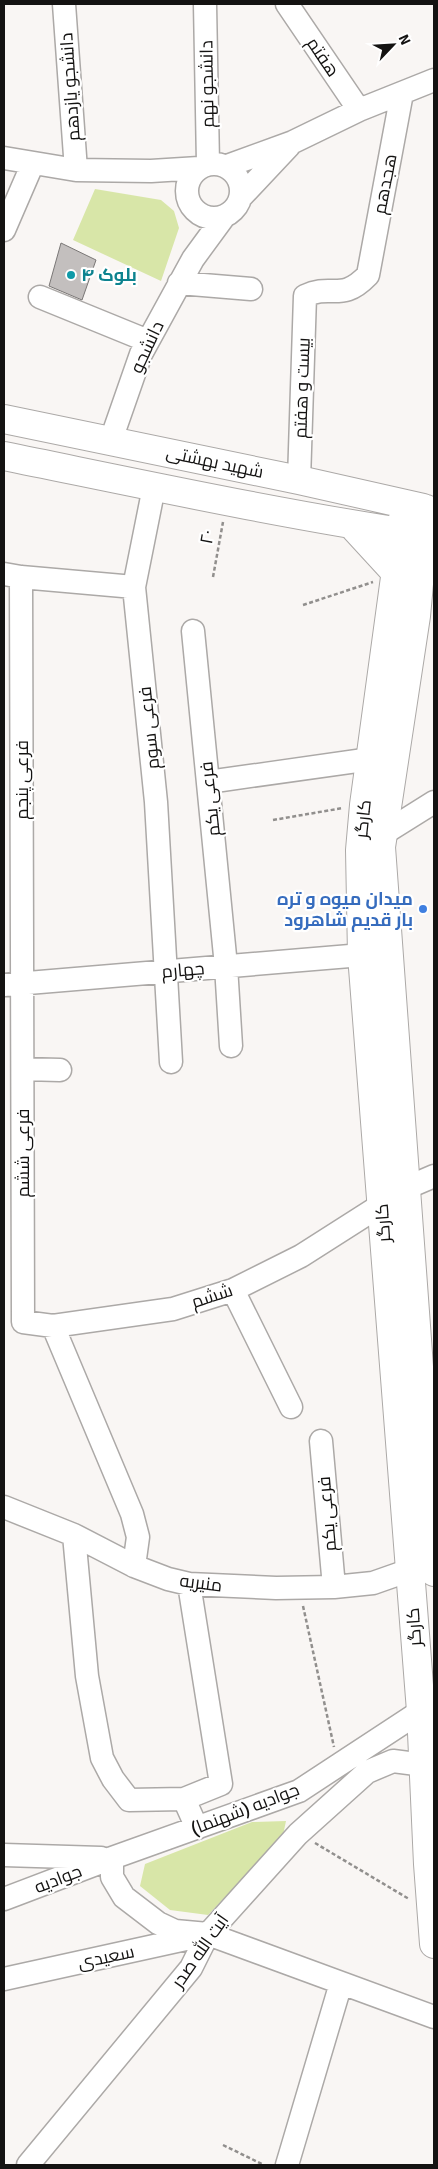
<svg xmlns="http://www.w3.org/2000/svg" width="438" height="2169" viewBox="0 0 438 2169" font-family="Signika,Cairo,sans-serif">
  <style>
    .green { fill: #d8e6a8 }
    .building { fill: #c3bfbe; stroke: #7a7776 }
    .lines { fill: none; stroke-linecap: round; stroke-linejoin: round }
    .minor-casing { stroke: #aca9a7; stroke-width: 25 }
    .major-casing { stroke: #aca9a7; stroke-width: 30 }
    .path { stroke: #918f8d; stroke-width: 2.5; stroke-dasharray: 4 2.5; stroke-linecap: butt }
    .minor { stroke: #fff; stroke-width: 22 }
    .major { stroke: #fff; stroke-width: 28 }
    .culture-dot { fill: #0f9aa8; stroke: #fff; stroke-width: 2 }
    .shop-dot { fill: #3f7fe0; stroke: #fff; stroke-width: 2 }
    .labels { text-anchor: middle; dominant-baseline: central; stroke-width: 4.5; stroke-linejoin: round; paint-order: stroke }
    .street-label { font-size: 18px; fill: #141312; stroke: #fff }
    .culture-label { font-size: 18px; font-weight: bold; fill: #0d838f; stroke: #fff; text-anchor: start }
    .shop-label { font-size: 18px; font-weight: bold; fill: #366cbe; stroke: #fff; text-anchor: end }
  </style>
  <rect width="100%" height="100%" fill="#f9f6f4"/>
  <path class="green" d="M95,189L161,200L174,211L179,228L161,281L73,240Z
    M286,1821L282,1840L265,1855L208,1915L170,1910L140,1886L145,1864L252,1822Z"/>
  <path class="building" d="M61,243L96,260L82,300L49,286Z"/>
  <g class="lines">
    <defs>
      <path id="minor" d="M64,4L76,170
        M205,4L208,164
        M287,4L359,110
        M4,158L76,170L151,171L199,168
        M187 191a27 27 0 1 1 54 0a27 27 0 1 1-54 0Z
        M227,166L293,142L359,110L434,80
        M241,197L289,146
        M4,230L33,163
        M179,283L251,289
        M40,297L148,341
        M111,440L141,354L193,259L223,218
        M299,480L305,296C332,283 341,303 368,275L402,93
        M154,487L134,587L156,802L171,1062
        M4,574L21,577L134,587
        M21,577L23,1322L53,1326L173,1309L233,1290L301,1256L381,1205
        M193,631L226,966L231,1046
        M208,782L371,759
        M383,834L434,802
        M4,985L362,955
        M23,1069L60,1070
        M406,1188L434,1176
        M233,1290L291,1407
        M53,1326L132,1514L138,1537L134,1566
        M321,1441L334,1587
        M4,1507L74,1535L134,1566L168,1579L189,1584L276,1588L334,1587L373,1583L410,1570
        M74,1535L87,1676L102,1758L113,1779L129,1800L184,1799L197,1828
        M184,1799L221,1784L189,1584
        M4,1855L101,1858
        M112,1858V1877L124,1897L158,1923L175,1931L208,1934L434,2017
        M4,1899L112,1858L299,1791L421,1711
        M4,1979L195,1937
        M28,2165L191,1968L208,1934L298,1834L367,1772L393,1761L424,1765
        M287,2165L341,1983"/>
      <path id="major" d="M4,419L299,480L423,508
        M4,456C142,484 280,514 420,535
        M405,504L364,805L360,850L362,955L421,1711L428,1864L434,1944
        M426,509L416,616L381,847L434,1572
        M352,525L397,574"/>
    </defs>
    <use href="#minor" class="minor-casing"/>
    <use href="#major" class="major-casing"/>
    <path class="path" d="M213,577L223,522
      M303,605L373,582
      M273,820L343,808
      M303,1606L334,1747
      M315,1843L409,1899
      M223,2145L264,2165"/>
    <use href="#minor" class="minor"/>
    <use href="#major" class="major"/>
  </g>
  <circle class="culture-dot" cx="71" cy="275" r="5"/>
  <circle class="shop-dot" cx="423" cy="909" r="5"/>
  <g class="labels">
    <g class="street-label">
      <text transform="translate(323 57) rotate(56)">هفتم</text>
      <text transform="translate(207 84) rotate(-91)">دانشجو نهم</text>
      <text transform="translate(70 87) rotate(-94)">دانشجو یازدهم</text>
      <text transform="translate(385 184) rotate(-79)">هجدهم</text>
      <text transform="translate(147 347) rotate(-65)">دانشجو</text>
      <text transform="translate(302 388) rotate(-88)">بیست و هفتم</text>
      <text transform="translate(215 462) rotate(12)">شهید بهشتی</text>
      <text transform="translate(207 537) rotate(-80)">۲۰</text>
      <text transform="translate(149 728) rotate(-96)">فرعی سوم</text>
      <text transform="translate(22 780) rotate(-90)">فرعی پنجم</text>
      <text transform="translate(210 799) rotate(-96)">فرعی یکم</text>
      <text transform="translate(363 819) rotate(-84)">کارگر</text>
      <text transform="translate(183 970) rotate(-5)">چهارم</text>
      <text transform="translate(23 1153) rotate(-90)">فرعی ششم</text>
      <text transform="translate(383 1223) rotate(-94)">کارگر</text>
      <text transform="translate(212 1296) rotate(-18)">ششم</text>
      <text transform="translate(327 1514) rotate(-95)">فرعی یکم</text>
      <text transform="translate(201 1583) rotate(7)">منیریه</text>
      <text transform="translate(414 1627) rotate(-94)">کارگر</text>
      <text transform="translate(245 1809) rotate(-21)">جوادیه (شهنما)</text>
      <text transform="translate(58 1879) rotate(-21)">جوادیه</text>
      <text transform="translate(200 1951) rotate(-55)">آیت الله صدر</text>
      <text transform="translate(106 1957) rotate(-12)">سعیدی</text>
    </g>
    <g class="culture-label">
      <text x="81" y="275">بلوک ۴</text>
    </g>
    <g class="shop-label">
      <text x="413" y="899">میدان میوه و تره<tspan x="413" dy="21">بار قدیم شاهرود</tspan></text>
    </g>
  </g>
  <rect width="438" height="2169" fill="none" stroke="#141312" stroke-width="10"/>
  <g transform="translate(393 45) rotate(65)" stroke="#ffffff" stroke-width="4" paint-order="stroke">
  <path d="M0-4L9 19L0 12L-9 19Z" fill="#141312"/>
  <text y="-8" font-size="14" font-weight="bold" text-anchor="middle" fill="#141312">N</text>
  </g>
</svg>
